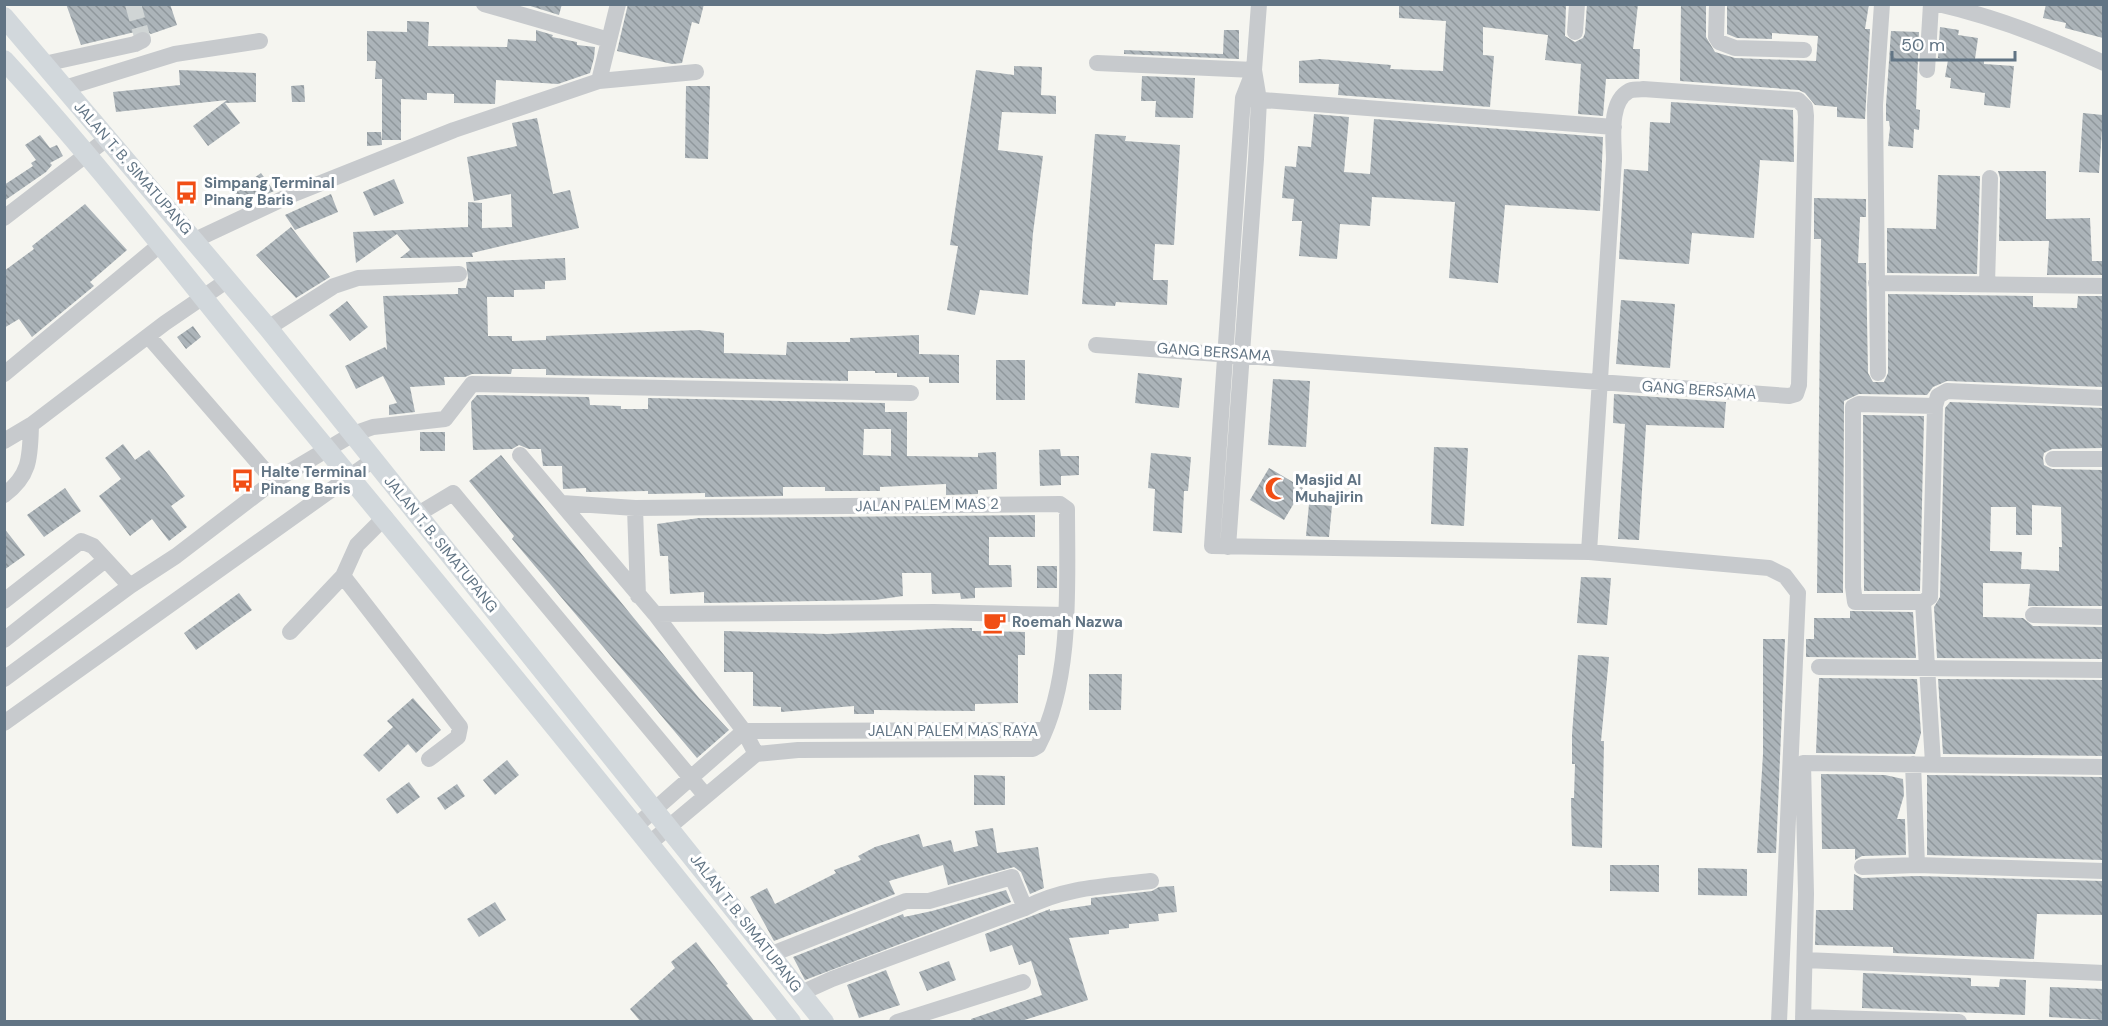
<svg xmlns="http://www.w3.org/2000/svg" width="2108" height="1026" viewBox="0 0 2108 1026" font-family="'DM Sans',sans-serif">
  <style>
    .building { fill: url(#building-back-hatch); fill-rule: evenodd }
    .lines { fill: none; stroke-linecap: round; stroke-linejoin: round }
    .minor-tunnel { stroke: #d0d5d5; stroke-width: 16; stroke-dasharray: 16 8; stroke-linecap: butt }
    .minor { stroke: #c7cacd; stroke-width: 16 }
    .major { stroke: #d2d8dc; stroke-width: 20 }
    .labels { text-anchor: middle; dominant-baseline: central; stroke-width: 6; stroke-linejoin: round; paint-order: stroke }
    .street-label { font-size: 15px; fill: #617484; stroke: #fff }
    .poi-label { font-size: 15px; font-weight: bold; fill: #617484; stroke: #fff; text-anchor: start }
  </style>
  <defs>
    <pattern id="building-back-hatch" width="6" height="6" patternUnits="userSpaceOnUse" patternTransform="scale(1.5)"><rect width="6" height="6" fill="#acb4b9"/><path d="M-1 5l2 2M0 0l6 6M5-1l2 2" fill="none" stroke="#8f979c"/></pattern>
  </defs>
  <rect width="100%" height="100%" fill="#f5f5f0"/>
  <path class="building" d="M66,4H170L177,25L151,34L143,30L81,45Z
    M524,4H562L559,15Z
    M628,4H704L699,24L692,22L682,63L672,64L617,51Z
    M1399,4H1566L1565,36L1575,42L1583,38L1585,33L1587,4H1638L1633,49H1640L1639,79H1606L1603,116L1578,114L1581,64L1545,60L1548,35L1483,27V55L1494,56L1490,107L1338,95L1339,84L1299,83V61L1320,59L1391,65L1390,69L1443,71L1446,21L1399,18Z
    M1681,4H1706V37L1715,52L1735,58L1816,61L1818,36L1772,33V39L1737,38L1727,34V4H1869L1865,29H1870L1865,119L1837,117V107L1815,105L1805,93L1799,90L1680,81Z
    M2046,4H2103V38L2065,28L2066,23L2043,18Z
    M407,21L429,22L428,46L507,47L508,39L536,41V30L553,35L552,37L577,42V45L595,47L594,58L590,73L558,84L496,80L495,104L454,103V94L427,93V100L401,99V140H382V79H375L376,61H367V31L407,32Z
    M1940,27L1959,30L1958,35L1978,38L1975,59L1984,60V64L2014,66L2010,108L1984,105L1985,93L1950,88L1951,78L1945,77L1948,60L1938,58Z
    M1224,30H1239V59L1124,54V50L1223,54Z
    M1891,31L1919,32L1916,109L1920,110L1919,130L1914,129L1913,148L1888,146L1890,128L1889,121H1886V105Z
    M1014,66L1042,67L1041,95L1056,96V114L1002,112L998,150L1043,156L1033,233L1028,295L980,290L975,315L947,310L958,246L950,245L976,70L1014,75Z
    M179,70L256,73V102L225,103L240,123L208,146L193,126L227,100L116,112L113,92L180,85Z
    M1142,76L1195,78L1193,118L1155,117L1156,101H1141Z
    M304,85L305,102H292L291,86Z
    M686,86H710L708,159L685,158Z
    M1671,102L1793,110L1794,162L1760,160L1754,238L1692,233L1689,264L1619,259L1624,169L1648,171L1650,122L1670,123Z
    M2083,113L2103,115L2099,173L2079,172Z
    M1314,114L1349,117L1344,172L1370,174L1374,119L1603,137L1600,211L1505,205L1498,283L1449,278L1455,202L1372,197L1370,226L1340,224L1337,259L1299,256L1302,221H1292L1294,199L1282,198L1285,166L1296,167L1298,146L1311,147Z
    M537,118L553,194L570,190L579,228L472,253L473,257L400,258L410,250L397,234L356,263L353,232L468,227V202L482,203V228L512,227L511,194L474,201L467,157L517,146L512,123Z
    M367,132H381L382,145L367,146Z
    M1095,134L1126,136L1125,141L1180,145L1174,245L1155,244L1153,280H1168L1167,305L1116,302L1115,306L1082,304Z
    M40,135L50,148L57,145L63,156L50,163L52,165L46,172L4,201V185L33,166L31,163L36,160L25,145Z
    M1998,171H2046V219L2090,218L2092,261H2103V275H2047L2049,241H1999L2000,178Z
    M261,173L274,191L244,205L234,192Z
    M1938,175L1980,176L1977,274L1887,273V228L1936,229Z
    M394,179L404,203L374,216L363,192Z
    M331,194L338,212L295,230L285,215Z
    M1814,198L1866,199V217H1860L1858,263H1866L1868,373L1873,382H1884L1888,373V294L2033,296V307L2077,308L2078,296H2103V387L1947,381L1933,387L1927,395L1859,394L1844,401L1843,593H1817L1821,239H1814Z
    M85,204L127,250L90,282L94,286L32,337L19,319L4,328V271L34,249L32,246Z
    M291,227L330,277L296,298L256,255Z
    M565,258L566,280L545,281V289L514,290V297H487L488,336H512V341L546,340V336L698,330L724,333V353L786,355L787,342H850V338L919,335V354L959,355V383H929V377H897V373H875V371H848V381L546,375V369H512L511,374H472L465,377H444L445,385L410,387L415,412L389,415V405L397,403L383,376L356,389L345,366L385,347L387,350L383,296L458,294V288H466L468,278L466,262Z
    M1621,300L1675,304L1670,368L1616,364Z
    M347,301L368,327L350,341L329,315Z
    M193,326L201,337L186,349L177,337Z
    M996,360H1025V400H996Z
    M1138,373L1182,378L1179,408L1135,403Z
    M1273,379L1310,381L1306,447L1268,445Z
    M1614,394L1726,402L1724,428L1646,425L1639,540L1618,539L1625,424L1613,423Z
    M477,395L589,397L590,405L621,406V409H648V398L885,403V412H907V456L978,457V453L996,452L997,489L978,490V494L946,495V484L880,487V491H825V487H783V496L705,497V493L648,494V491L586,492V488L563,489L562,466H543L541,449H529L519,445L512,449L473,450L471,402ZM864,429H891V456L863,455Z
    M1950,402L2103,408V448L2052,449L2044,453L2043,458L2044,465L2052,469L2103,470V606H2028L2030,584L1983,583V617L2023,618L2033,626L2103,627V659L1937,658L1934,607L1940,597L1945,408ZM2032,505L2061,507L2062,547H2059V571L2021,569L2022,552L1990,551L1991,507H2016V535H2032Z
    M1863,415L1924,416L1920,591H1864Z
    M420,432H445V451H420Z
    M123,444L135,460L149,450L185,496L171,506L187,527L169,541L152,519L130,536L99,496L121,479L105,458Z
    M1434,447L1468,448L1464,526L1431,524Z
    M1060,449L1061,456H1079V475L1061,476V485L1040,486L1039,450Z
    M1151,453L1191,457L1188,491H1184L1182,533L1153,531L1155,489L1148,488Z
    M501,455L699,698L729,730L697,758L512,539L514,536L469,481Z
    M1269,468L1303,488L1284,520L1250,500Z
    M65,488L81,511L44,537L27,515Z
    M1309,504L1332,506L1329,537L1306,536Z
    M1035,515V537H989V565H1011L1012,587L975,588V598L961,599L960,593L932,594L931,573H902L903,596L875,600L704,603V592L670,594L668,556H660L657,524L699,518Z
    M4,528L25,555L4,570Z
    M1037,566H1057V588H1037Z
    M1581,577L1611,578L1607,625L1577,623Z
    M239,593L252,610L196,650L184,633Z
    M1850,611L1913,612L1916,658L1806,657V639H1814V618H1850Z
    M953,628H972V631L1025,632V655H1018V703L975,704V711L874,710V714H854V706L781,712V707L753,706V672H724V631L827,634Z
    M1763,639H1785L1776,853H1757L1763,754Z
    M1578,655L1609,657L1601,741H1604L1602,848L1572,846L1571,798H1574L1575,764H1572V735Z
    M1089,674H1122L1121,710H1089Z
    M1819,678L1917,679L1921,733L1915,754L1816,753Z
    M1938,679L2103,680V756L1943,754Z
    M413,698L441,730L416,753L408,744L379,772L363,755L393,727L387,721Z
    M507,760L519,775L495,795L483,780Z
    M1821,774L1885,775L1903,779L1904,795L1897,819H1905L1906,855L1862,856L1855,860V849H1822Z
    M974,775L1005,776V805H974Z
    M1927,775L2103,777V860L1927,855Z
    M409,782L420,797L397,814L386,799Z
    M457,784L465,796L445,810L437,798Z
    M993,828L997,853L1038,847L1044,888L1030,894L1021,872L1014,867L948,885L943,865L889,881L895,894L774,941L750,897L767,888L775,904L836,873L834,870L861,860L858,856L875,847L919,834L923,847L951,840L954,852L978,846L975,831Z
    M1610,865H1659V892L1610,891Z
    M1698,868L1747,869V896L1698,895Z
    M1854,874L1862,878L1917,876L2103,881V915L2037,914L2034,959L1893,953V947L1815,945L1816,910H1853Z
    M1174,886L1177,912L1158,914L1159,921L1129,924V928L1109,930V934L1069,938L1088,1000L1018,1022H972L971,1019L1042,995L1031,961L1019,965L1012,945L990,952L985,934L1050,909V911L1091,905V898L1152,891L1159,887Z
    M1006,890L1011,902L805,980L793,957L903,914L904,917L932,911Z
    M495,902L506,920L479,937L467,919Z
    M696,942L728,984L726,985L755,1022H641L630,1009L675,968L671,962Z
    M949,961L956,980L927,991L919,972Z
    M886,970L900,1005L859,1018L847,985Z
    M1863,973L1971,978V986L1999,987L2000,979L2026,980L2025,1015L1862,1008Z
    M2050,987L2103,989V1020L2049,1017Z"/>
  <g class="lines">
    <path class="minor-tunnel" d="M133,4L143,40"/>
    <path class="minor" d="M484,4L609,40
      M1717,4L1716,37L1719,42L1735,48L1804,50
      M1938,4C1996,17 2049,38 2104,63
      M1575,32L1577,4
      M1097,63L1254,70
      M44,64L135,44L143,40
      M1254,70L1243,98L1212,546L1589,552L1769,568L1785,576L1798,593L1779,1022
      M1927,70L1931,4
      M599,81L696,72
      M65,88L175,54L260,41
      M1250,99L1614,127
      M4,218L108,138
      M195,240L291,195L454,130L599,81L618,4
      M1876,283L2104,286
      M1987,284L1990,178
      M268,328L334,286L358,278L459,274
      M149,337L274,481
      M1096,345L1789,396L1796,394L1799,385L1806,116L1805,107L1798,100L1643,89C1639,90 1632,89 1629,91C1608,102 1614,141 1614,159L1589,552
      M1878,373L1875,105L1882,4
      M4,374L161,244
      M1935,406L1859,404L1853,407V587L1855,602H1923L1930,597L1935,406L1938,396L1947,391L2104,398
      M4,441L31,425
      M520,455L655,614L744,731L756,754
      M2053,459H2104
      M4,495C31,475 30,456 31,425L165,323L228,280
      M562,503L635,508L1060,504L1067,509C1067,583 1073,680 1038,746L1033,749L798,750L756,754
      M635,508L638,596
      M418,514L453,493L705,795
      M385,517L357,545L343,576L460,727L458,737L429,759
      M1228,547L1256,159L1259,100L1254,70L1259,4
      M4,601L81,541L93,546L130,586
      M1923,602L1933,763
      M655,614L934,612L1065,615
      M2033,615L2104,617
      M290,632L343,576
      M4,640L104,561
      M1819,667L2104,670
      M4,679L130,586L176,556L274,481L353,434L373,427L445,419L472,384L911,393
      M4,723L373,460
      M744,731L1045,730
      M1913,764L1917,865
      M636,826L744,731
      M651,842L756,754
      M1862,867L1917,865L2104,871
      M772,954L906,901H929L1012,877L1025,908
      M1805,960L2104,973
      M801,993L832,979L1025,908C1063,887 1109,886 1151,881
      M1803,1017L1959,1022
      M897,1022L1023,982
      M1803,1022L1806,894L1803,763L2104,767"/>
    <path class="major" d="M4,17L268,328L824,1022
      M4,60C104,169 193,287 287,401C457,607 626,812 791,1022"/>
  </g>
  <defs>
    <symbol id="bus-bare" viewBox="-9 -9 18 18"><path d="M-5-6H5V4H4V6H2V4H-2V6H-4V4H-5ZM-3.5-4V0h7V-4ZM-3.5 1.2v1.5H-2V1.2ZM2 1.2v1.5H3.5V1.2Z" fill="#f14e15" stroke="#fff" stroke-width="2.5" paint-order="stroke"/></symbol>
    <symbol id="mosque-bare" viewBox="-9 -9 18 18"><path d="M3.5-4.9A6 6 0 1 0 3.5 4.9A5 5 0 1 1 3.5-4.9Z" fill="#f14e15" stroke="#fff" stroke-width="2.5" paint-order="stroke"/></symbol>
    <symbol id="cafe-bare" viewBox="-9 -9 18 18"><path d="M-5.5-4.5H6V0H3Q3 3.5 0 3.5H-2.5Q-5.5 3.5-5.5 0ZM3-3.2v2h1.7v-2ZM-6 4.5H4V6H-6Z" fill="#f14e15" stroke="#fff" stroke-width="2.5" paint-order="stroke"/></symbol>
  </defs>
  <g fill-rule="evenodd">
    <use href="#bus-bare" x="170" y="176" width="33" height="33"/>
    <use href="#bus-bare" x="226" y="464" width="33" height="33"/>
    <use href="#mosque-bare" x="1260" y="472" width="33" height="33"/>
    <use href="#cafe-bare" x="978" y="606" width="33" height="33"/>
  </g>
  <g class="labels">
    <g class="street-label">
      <text transform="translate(133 168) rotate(49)">JALAN T. B. SIMATUPANG</text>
      <text transform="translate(1214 352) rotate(4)">GANG BERSAMA</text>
      <text transform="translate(1699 390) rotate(4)">GANG BERSAMA</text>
      <text transform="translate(927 505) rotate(-1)">JALAN PALEM MAS 2</text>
      <text transform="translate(441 544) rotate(51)">JALAN T. B. SIMATUPANG</text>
      <text x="953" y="731">JALAN PALEM MAS RAYA</text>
      <text transform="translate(746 923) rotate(52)">JALAN T. B. SIMATUPANG</text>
    </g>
    <g class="poi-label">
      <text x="204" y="183">Simpang Terminal<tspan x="204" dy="17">Pinang Baris</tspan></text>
      <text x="261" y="472">Halte Terminal<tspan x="261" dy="17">Pinang Baris</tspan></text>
      <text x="1295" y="480">Masjid Al<tspan x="1295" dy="17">Muhajirin</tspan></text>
      <text x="1012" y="622">Roemah Nazwa</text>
    </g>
  </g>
  <rect width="2108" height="1026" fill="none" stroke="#617484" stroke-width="12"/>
  <path d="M1892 51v9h123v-9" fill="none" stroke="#617484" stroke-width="3"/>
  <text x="1901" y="51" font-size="18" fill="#617484" stroke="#ffffff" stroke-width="4.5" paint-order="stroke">50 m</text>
</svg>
